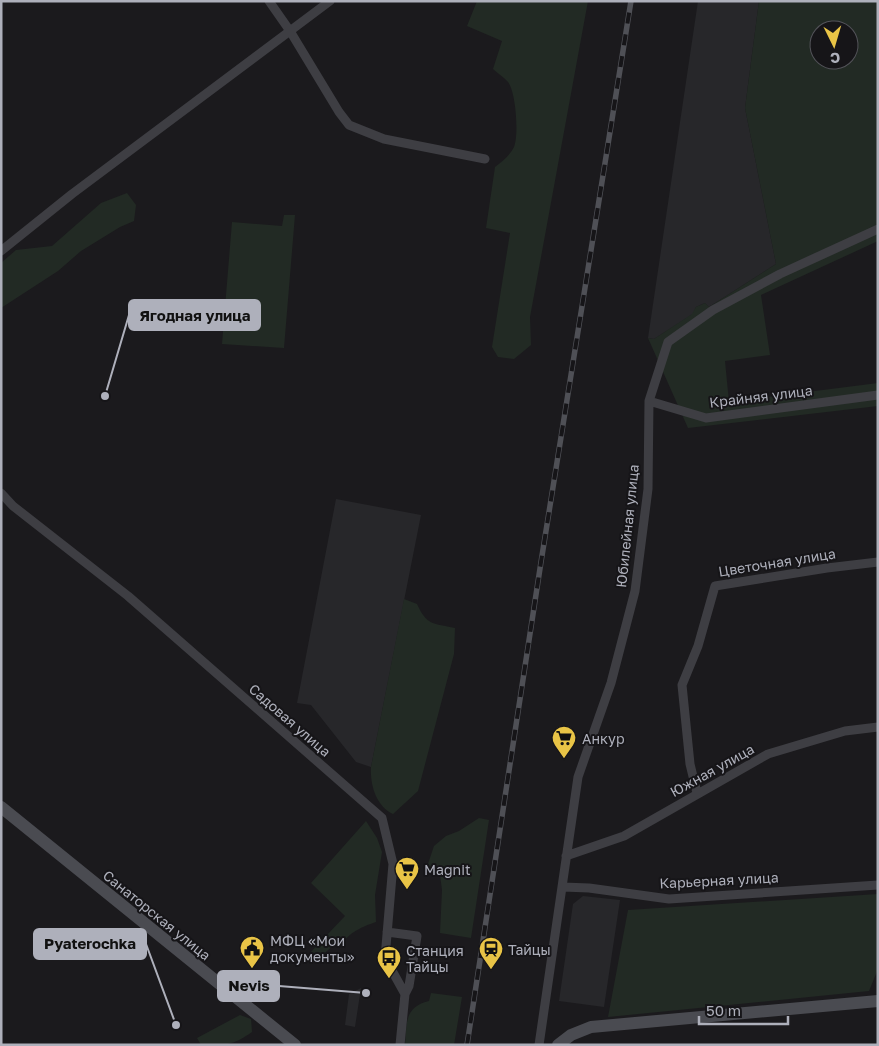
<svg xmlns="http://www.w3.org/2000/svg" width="879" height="1046" viewBox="0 0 879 1046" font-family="'Golos Text',sans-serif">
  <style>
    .built { fill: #27272a }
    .green { fill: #222a24; fill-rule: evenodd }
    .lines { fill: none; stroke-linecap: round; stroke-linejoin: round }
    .street { stroke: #3e3e43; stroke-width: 9 }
    .secondary { stroke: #4a4b51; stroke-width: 12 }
    .rail-casing { stroke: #4f5056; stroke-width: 5.5 }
    .rail { stroke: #161518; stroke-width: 4; stroke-dasharray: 11; stroke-linecap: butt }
    .labels { text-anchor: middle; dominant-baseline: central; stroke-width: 4; stroke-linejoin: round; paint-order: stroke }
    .street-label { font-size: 14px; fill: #aeb0bb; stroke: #161518 }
    .poi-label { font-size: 14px; fill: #aeb0bb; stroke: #161518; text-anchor: start }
    .leader { fill: none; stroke: #aeb0bb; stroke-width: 2 }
    .callout-dot { fill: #aeb0bb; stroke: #161518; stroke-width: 2 }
    .callout { fill: #aeb0bb; stroke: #aeb0bb; stroke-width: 2 }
    .callout-label { font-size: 15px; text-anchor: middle; font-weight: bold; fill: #111 }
  </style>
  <rect width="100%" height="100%" fill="#1b1a1d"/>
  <path class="built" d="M698,1H759L745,108L776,264L709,307L705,303L696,307L693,314L654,339L648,338Z
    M336,499L421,515L371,767L356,762L311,705L297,703Z
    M583,896L620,900L604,1007L559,1001L573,904Z
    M361,988L355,1027L345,1025L349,994Z"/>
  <path class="green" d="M477,1H588L530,317L531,345L514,359L498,357L492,347L510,233L486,228L495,167C502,162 510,155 514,147C519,135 516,92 508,82C504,77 497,73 493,69L502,41L467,26Z
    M759,1H878V241L761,295L770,355L725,361L729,402L878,383V406L688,428L648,338L654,339L692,314L696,307L705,303L709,307L776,264L745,108ZM819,30H849V60H819Z
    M127,193L136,205L134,221L120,227L81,251L58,271L1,308V263L16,250L52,246L101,203Z
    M284,215H295L284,348L222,344L232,222L282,226Z
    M404,599L417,604C427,626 433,623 455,628L454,654L418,791L393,814C376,806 370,785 371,767Z
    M479,818L489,820L471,938L440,933L442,890L440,875L427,867L434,846L446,836L459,831Z
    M366,821L377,838L382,852L375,895L376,922C364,926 347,933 342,945L336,943C328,949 320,961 309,958L308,955L345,916L311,883Z
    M878,894V969L869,991L608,1017L628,910Z
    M431,993L462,997L454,1045H405C407,1023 404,1007 429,1001Z
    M240,1015L251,1019L252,1032C232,1046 226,1045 201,1045L197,1038Z"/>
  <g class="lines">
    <path class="street" d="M269,1L290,31L339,112L349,125L384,139L485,159
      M1,251L72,194L330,1
      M649,401L706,418L878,395
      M1,493L13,506L128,596L382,818L393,864L385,958L405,994L400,1045
      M697,793L690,764L682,685L698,646L715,586L827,568L878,562
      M566,856L624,836L768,754L845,731L878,727
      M563,887L589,888L669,899L878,885
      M387,932L417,936L409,986L405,994
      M539,1045L578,777L611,683L635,591L648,489L649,401L668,342L713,310L780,274L878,229"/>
    <path class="secondary" d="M1,807L295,1045
      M558,1045L571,1035L591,1027L878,1001"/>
    <defs>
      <path id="rail" d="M467,1045L541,562L631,1"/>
    </defs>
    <use href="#rail" class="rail-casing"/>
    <use href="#rail" class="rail"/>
  </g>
  <defs>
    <symbol id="supermarket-pin" viewBox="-11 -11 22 30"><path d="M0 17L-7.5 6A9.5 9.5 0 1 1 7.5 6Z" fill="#e9c446" stroke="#161518"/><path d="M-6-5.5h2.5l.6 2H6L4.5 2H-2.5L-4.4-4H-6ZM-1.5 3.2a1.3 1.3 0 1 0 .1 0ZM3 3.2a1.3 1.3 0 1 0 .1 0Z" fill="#111"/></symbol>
    <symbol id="civic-pin" viewBox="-11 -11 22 30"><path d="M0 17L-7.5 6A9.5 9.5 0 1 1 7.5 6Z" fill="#e9c446" stroke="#161518"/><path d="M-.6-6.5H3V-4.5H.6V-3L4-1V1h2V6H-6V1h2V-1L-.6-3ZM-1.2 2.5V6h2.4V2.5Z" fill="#111"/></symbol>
    <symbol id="station-pin" viewBox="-11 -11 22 30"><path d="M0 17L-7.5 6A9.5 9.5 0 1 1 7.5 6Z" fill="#e9c446" stroke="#161518"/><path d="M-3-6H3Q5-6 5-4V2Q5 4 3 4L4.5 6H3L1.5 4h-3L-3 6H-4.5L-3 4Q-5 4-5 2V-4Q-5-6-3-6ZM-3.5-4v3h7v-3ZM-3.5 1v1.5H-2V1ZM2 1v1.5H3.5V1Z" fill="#111"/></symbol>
    <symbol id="bus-pin" viewBox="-11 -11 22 30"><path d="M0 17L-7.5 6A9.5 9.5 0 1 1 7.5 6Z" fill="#e9c446" stroke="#161518"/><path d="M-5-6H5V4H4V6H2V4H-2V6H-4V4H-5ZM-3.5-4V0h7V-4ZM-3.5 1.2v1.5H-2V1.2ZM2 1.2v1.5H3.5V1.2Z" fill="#111"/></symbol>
  </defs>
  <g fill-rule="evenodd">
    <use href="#supermarket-pin" x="550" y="724" width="28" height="38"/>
    <use href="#supermarket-pin" x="393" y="855" width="28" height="38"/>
    <use href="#civic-pin" x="238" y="934" width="28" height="38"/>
    <use href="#station-pin" x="477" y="935" width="28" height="38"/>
    <use href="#bus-pin" x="375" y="944" width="28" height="38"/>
  </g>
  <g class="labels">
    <g class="street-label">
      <text transform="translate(761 396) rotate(-7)">Крайняя улица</text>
      <text transform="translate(627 526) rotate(-84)">Юбилейная улица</text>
      <text transform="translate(777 562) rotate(-9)">Цветочная улица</text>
      <text transform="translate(290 720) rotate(41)">Садовая улица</text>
      <text transform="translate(712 770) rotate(-29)">Южная улица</text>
      <text transform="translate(719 880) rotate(-3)">Карьерная улица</text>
      <text transform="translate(157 915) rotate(39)">Санаторская улица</text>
    </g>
    <g class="poi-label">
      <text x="582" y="738">Анкур</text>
      <text x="424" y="869">Magnit</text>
      <text x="270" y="940">МФЦ «Мои<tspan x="270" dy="16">документы»</tspan></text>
      <text x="508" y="949">Тайцы</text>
      <text x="406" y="950">Станция<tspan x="406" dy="16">Тайцы</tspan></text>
    </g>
  </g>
  <path class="leader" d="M105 396L129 315M176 1025L146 944M366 993L279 986"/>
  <g class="callout-dot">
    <circle cx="105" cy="396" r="5"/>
    <circle cx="176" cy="1025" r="5"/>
    <circle cx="366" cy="993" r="5"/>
  </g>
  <g class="callout">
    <rect x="129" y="300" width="131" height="30" rx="5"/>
    <rect x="34" y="929" width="112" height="30" rx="5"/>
    <rect x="218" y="971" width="61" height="30" rx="5"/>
  </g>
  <g class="callout-label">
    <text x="195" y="321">Ягодная улица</text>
    <text x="90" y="949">Pyaterochka</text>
    <text x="249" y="991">Nevis</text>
  </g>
  <rect width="879" height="1046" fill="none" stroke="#aeb0bb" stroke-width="5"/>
  <g transform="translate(834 45) rotate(175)"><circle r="24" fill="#161518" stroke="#535359"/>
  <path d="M0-4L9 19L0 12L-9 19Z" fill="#e9c446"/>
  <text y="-8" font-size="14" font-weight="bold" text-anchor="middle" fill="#aeb0bb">С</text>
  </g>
  <path d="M699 1016v8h89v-8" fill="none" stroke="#aeb0bb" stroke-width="2.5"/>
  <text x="706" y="1016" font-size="15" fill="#aeb0bb" stroke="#161518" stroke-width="4" paint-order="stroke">50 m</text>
</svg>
